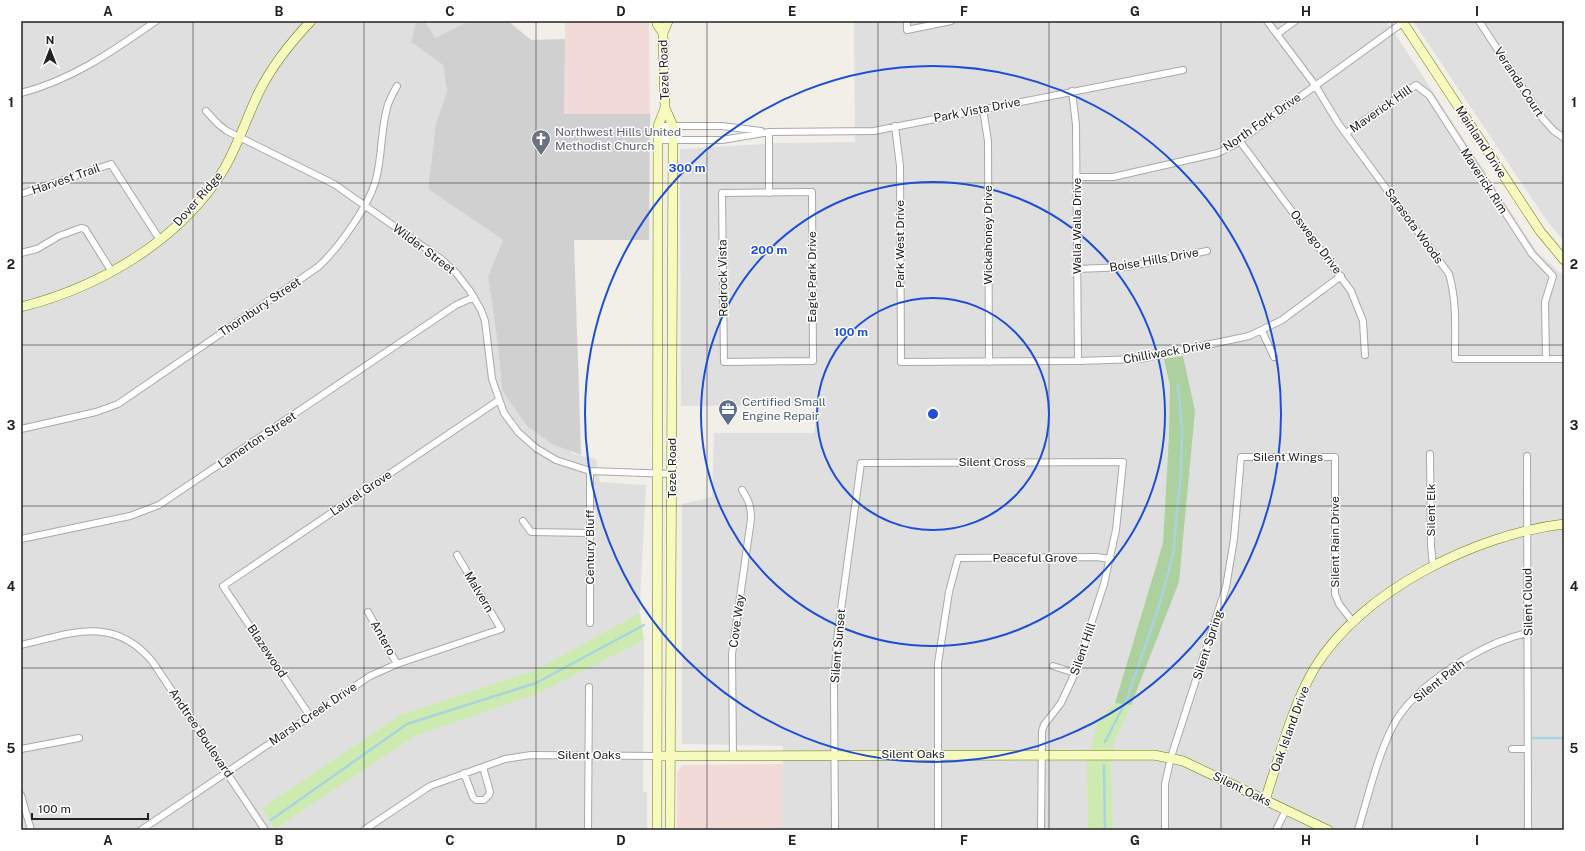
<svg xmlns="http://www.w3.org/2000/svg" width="1585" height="851" viewBox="0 0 1585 851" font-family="'Public Sans',sans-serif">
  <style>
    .residential { fill: #e0dfdf }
    .commercial { fill: #f2dad9 }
    .religious { fill: #d0d0d0 }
    .grass { fill: #cdebb0 }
    .forest { fill: #add19e }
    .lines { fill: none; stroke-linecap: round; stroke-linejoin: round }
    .stream { stroke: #aad3df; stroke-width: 2.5 }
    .street-casing { stroke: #a9a9a9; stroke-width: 8 }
    .secondary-casing { stroke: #707d05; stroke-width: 10 }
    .street { stroke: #fff; stroke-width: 6 }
    .secondary { stroke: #f7fabf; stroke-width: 9 }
    .grid { fill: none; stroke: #222; stroke-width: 1; stroke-opacity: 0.55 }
    .ring { fill: none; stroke: #1d4ed8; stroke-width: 2 }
    .labels { text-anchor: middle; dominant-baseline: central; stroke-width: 3; stroke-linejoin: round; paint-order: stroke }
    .street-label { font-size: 12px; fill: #222; stroke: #fff }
    .worship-label { font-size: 12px; fill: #5b616d; stroke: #fff; text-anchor: start }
    .service-label { font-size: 12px; fill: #4e5e75; stroke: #fff; text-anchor: start }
    .centre { fill: #1d4ed8; stroke: #fff; stroke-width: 2 }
    .ring-label { font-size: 12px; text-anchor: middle; font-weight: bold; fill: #1d4ed8; stroke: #fff; stroke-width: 3; stroke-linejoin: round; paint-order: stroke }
    .neatline { fill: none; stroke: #222; stroke-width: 1.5 }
    .grid-label { font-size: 13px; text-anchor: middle; font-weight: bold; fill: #222 }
  </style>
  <rect width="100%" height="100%" fill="#f2efe9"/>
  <path class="residential" d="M21,21H416L411,42L443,65L447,92L436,123L428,189L503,240L488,276L498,346L502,390L573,454L596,459L600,482L646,485L638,642L644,640L643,792H647V830H21Z
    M425,21H469L435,38Z
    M854,21H1387L1537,252L1564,276V830H782L783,746L682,744V504L712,497L714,433H814L818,405L681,406L680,149L779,143L855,142Z
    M1413,21H1564V241L1547,221Z"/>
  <path class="commercial" d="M565,21H649L650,114H564Z
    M783,764L782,830H677V773L682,765Z"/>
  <path class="religious" d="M416,21H425L435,38L469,21H508L531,40L565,39L564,114H650L649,240H574L581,455L552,444L526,425L502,390L498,346L488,276L503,240L428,189L436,123L447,92L443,65L411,42Z"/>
  <path class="grass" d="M640,613L644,640L539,693L415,736L275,829L262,808L400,715L536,670Z
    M1115,703L1131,706L1114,742L1111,762L1113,830H1088L1087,763L1098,721Z"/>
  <path class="forest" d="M1183,356L1195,411L1179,582L1131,705L1115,703L1163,543L1169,436L1170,386L1164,359Z"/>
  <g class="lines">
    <path class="stream" d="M1533,738H1564
      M1105,742L1127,699L1160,603L1173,555L1181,472L1182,428L1178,385
      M1104,765L1105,830
      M271,820L407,724L536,683L644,625"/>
    <defs>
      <path id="street" d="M907,21V30L951,21
        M1267,21L1315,85L1338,123L1449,274C1457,301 1455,330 1455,359H1564
        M1479,21L1543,119L1554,131L1564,138
        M1277,34L1295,21
        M1072,91L1076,125L1078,361
        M21,93C72,80 113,51 156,21
        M983,109L988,141L989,362
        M206,111L218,124L227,131L334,184L441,259L457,274L470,291L481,310L485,321L492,379L504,413L518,432L536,448L556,460L590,471L672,474
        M658,126H722L761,131
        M895,126L900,166L901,362L1078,361L1140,359L1249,336L1282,320L1341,276
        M769,132V193
        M1346,133L1416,85L1429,95L1532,254L1553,276L1545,302L1546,359
        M659,140H722L769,132L874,131L1183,70
        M1239,140L1351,291L1363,321L1365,355
        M1076,177H1113L1218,153L1232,146L1405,21
        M812,192L813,361L724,362L722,193Z
        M21,194L111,164L160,240
        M21,253L37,249L59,236L81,228L85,229L112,272
        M1077,269L1126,267L1207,251
        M1262,331L1274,357
        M21,429L96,412L118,404L318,267C338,249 372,202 377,175C382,153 381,130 387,108C389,100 393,93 397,86
        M1430,454L1431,546L1433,566
        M1527,456L1528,830
        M523,521L531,532L590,533
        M21,539L130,516L159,505L456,305L474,297
        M368,612L397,664
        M590,623V471
        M21,645C72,633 113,615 152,661L265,830
        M1053,666L1075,673
        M310,716L223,586L499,400
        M21,749L79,738
        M1512,749H1528
        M733,755L732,654L751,519C751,507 749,500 742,490
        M464,773L473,797L476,800H484L489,795L490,792L483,767
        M21,795L31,830
        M141,830L370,676L397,664L501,629L457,555
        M364,830L430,786L505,759L531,755L658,756
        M588,830L589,687
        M835,830L834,686L837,639L861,463L1123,462L1116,530L1104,584L1075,673L1061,703L1044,725L1042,731L1041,830
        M938,830V663L949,592L958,558L1096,557L1111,559
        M1165,830V784L1171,757L1226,587L1234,539L1241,457H1335V594L1339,604L1353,622
        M1276,830L1286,810
        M1358,830C1368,797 1377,757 1393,726C1414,685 1484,642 1528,633"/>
      <path id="secondary" d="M657,21V24L663,33
        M1402,21L1540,231L1564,260
        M665,108L673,126V140L670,830
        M21,307C100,287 181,240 224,169C238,145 247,117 259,92C272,66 291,42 311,21
        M658,756L1154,755L1183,761L1328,830
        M1265,800C1280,756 1291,709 1314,669C1361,591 1476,534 1564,524
        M657,830L658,126L665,108L663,33L668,21"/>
    </defs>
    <use href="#street" class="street-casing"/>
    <use href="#secondary" class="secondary-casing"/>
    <use href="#street" class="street"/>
    <use href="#secondary" class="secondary"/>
  </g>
  <path class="grid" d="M193,21V830M364,21V830M536,21V830M707,21V830M878,21V830M1049,21V830M1221,21V830M1392,21V830M21,183H1564M21,345H1564M21,506H1564M21,668H1564"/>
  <g class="ring">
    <circle cx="933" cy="414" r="116"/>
    <circle cx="933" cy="414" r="232"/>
    <circle cx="933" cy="414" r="348"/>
  </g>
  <defs>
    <symbol id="church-pin" viewBox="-11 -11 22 30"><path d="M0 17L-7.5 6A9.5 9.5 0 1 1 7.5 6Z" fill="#6b7280" stroke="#fff"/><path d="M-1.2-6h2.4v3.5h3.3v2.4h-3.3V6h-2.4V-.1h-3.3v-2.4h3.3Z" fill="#fff"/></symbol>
    <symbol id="office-pin" viewBox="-11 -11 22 30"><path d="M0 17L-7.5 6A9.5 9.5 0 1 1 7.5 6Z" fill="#5c6f8a" stroke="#fff"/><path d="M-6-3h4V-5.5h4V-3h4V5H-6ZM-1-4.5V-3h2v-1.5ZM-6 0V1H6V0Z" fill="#fff"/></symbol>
  </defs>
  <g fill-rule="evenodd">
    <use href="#church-pin" x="530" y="128" width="22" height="30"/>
    <use href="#office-pin" x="717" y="398" width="22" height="30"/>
  </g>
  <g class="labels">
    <g class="street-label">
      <text transform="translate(664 70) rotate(-92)">Tezel Road</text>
      <text transform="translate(1519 82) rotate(57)">Veranda Court</text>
      <text transform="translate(1381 109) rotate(-35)">Maverick Hill</text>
      <text transform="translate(977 110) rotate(-11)">Park Vista Drive</text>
      <text transform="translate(1262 122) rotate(-35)">North Fork Drive</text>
      <text transform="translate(1481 142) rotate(57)">Mainland Drive</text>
      <text transform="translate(66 179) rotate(-19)">Harvest Trail</text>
      <text transform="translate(1484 181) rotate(57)">Maverick Rim</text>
      <text transform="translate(198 199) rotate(-49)">Dover Ridge</text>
      <text transform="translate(1077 226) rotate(-90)">Walla Walla Drive</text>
      <text transform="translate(1414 226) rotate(54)">Sarasota Woods</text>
      <text transform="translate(988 235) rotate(-90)">Wickahoney Drive</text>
      <text transform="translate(1316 242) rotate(53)">Oswego Drive</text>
      <text transform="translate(900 244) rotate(-90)">Park West Drive</text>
      <text transform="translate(424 249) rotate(37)">Wilder Street</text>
      <text transform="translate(1154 260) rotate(-10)">Boise Hills Drive</text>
      <text transform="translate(812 277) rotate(-90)">Eagle Park Drive</text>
      <text transform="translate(723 278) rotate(-91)">Redrock Vista</text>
      <text transform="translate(260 307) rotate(-34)">Thornbury Street</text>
      <text transform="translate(1167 352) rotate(-10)">Chilliwack Drive</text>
      <text transform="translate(257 440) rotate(-34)">Lamerton Street</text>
      <text x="1288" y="457">Silent Wings</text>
      <text x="992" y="462">Silent Cross</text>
      <text transform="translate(672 468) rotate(-90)">Tezel Road</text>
      <text transform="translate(361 493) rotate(-34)">Laurel Grove</text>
      <text transform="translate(1431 510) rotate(-90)">Silent Elk</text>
      <text transform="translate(1335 542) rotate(-90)">Silent Rain Drive</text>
      <text transform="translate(590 547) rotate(-90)">Century Bluff</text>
      <text x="1035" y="558">Peaceful Grove</text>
      <text transform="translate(479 592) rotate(59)">Malvern</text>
      <text transform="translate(1528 602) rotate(-91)">Silent Cloud</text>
      <text transform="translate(737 621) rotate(-82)">Cove Way</text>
      <text transform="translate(383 638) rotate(61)">Antero</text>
      <text transform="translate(1208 645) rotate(-72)">Silent Spring</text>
      <text transform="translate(838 646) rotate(-85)">Silent Sunset</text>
      <text transform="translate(1083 649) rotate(-71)">Silent Hill</text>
      <text transform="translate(267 651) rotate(56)">Blazewood</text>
      <text transform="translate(1439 681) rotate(-38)">Silent Path</text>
      <text transform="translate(313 714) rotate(-34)">Marsh Creek Drive</text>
      <text transform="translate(1290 729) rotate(-70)">Oak Island Drive</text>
      <text transform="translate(201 733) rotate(56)">Andtree Boulevard</text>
      <text x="913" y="754">Silent Oaks</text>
      <text x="589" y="755">Silent Oaks</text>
      <text transform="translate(1242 789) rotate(26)">Silent Oaks</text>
    </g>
    <g class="worship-label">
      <text x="555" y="132">Northwest Hills United<tspan x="555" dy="14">Methodist Church</tspan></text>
    </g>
    <g class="service-label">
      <text x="742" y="402">Certified Small<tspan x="742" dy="14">Engine Repair</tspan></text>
    </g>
  </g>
  <circle cx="933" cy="414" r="6" class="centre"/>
  <g class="ring-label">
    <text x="687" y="172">300 m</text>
    <text x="769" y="254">200 m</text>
    <text x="851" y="336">100 m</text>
  </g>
  <rect width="1585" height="851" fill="none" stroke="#ffffff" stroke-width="44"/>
  <g transform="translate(50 50)" stroke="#ffffff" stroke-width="3" paint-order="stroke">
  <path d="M0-3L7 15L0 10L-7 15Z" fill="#222222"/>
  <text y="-6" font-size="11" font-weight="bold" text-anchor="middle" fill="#222222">N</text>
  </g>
  <path d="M32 813v6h116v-6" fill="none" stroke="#222222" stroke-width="2"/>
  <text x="38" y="813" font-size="12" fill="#222222" stroke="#ffffff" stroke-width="3" paint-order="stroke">100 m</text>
  <rect x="22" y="22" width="1541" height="807" class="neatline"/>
  <g class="grid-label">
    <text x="108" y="16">A</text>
    <text x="279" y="16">B</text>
    <text x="450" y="16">C</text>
    <text x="621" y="16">D</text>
    <text x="792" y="16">E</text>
    <text x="964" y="16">F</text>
    <text x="1135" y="16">G</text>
    <text x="1306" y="16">H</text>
    <text x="1477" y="16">I</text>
    <text x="11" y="107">1</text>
    <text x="1574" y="107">1</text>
    <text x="11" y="269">2</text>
    <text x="1574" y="269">2</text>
    <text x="11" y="430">3</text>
    <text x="1574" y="430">3</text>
    <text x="11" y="591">4</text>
    <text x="1574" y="591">4</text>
    <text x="11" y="753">5</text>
    <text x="1574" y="753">5</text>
    <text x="108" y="845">A</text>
    <text x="279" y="845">B</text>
    <text x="450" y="845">C</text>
    <text x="621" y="845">D</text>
    <text x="792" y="845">E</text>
    <text x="964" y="845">F</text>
    <text x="1135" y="845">G</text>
    <text x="1306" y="845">H</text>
    <text x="1477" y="845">I</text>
  </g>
</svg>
